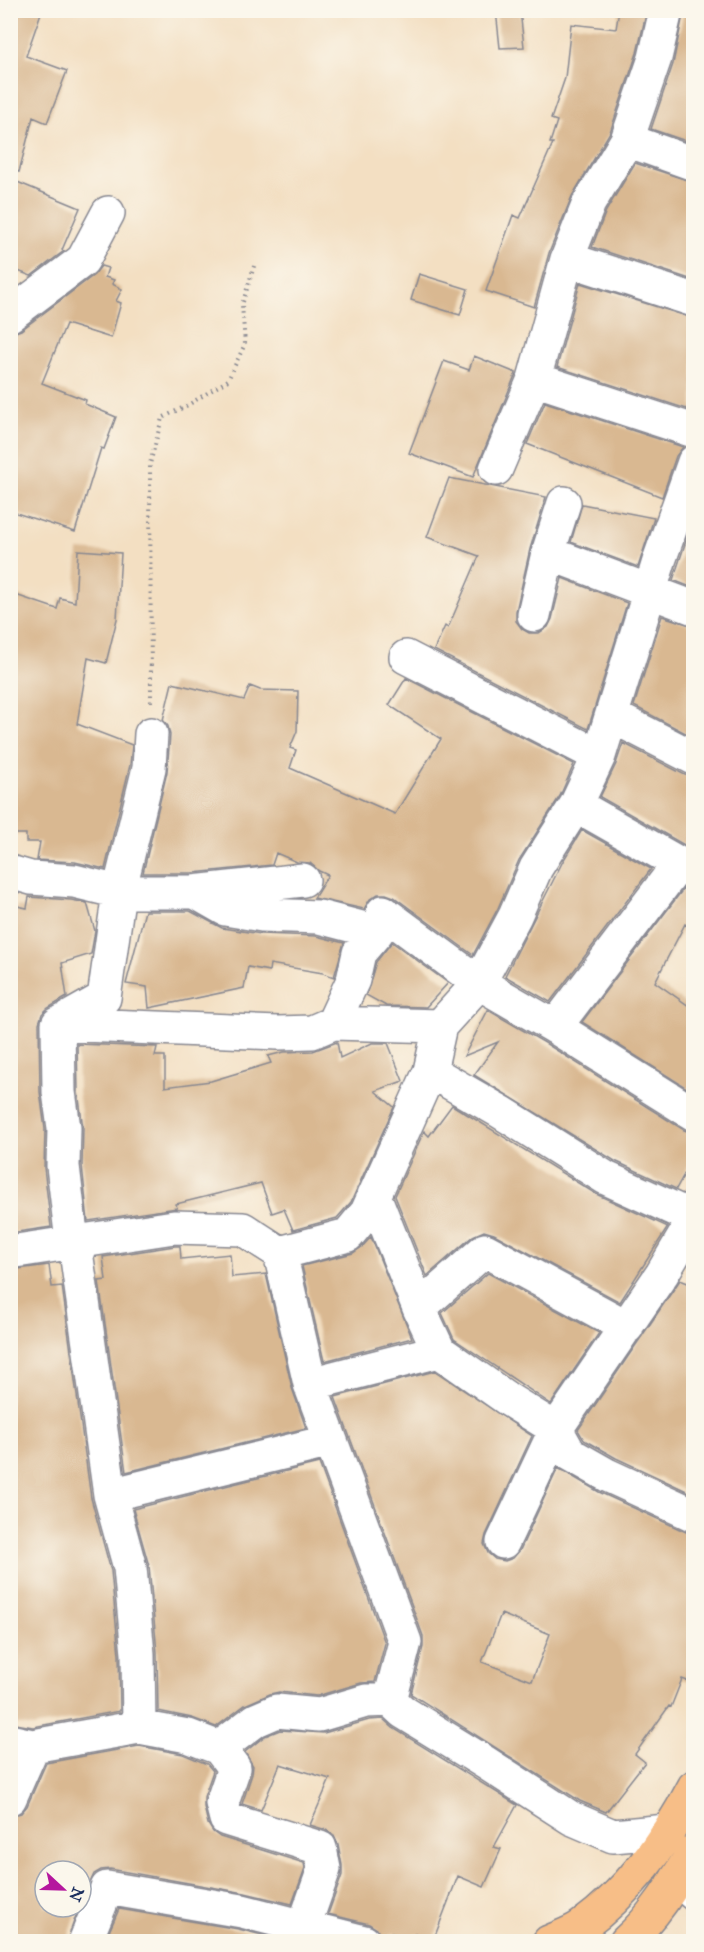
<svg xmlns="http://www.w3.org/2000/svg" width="704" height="1952" viewBox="0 0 704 1952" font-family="'IM FELL Great Primer',serif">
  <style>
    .building { fill: #d9b891; fill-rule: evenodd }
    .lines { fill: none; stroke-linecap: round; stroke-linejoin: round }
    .minor-casing { stroke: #878790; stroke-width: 36 }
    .major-casing { stroke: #878790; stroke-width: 36 }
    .path { stroke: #878790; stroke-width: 4; stroke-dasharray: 1.5 4.5; stroke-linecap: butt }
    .minor { stroke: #fff; stroke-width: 33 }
    .major { stroke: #f7be87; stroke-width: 33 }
  </style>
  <rect width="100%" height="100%" fill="#fbf7ec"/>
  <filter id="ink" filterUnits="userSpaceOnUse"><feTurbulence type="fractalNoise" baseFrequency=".0167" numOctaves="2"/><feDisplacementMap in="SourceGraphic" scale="12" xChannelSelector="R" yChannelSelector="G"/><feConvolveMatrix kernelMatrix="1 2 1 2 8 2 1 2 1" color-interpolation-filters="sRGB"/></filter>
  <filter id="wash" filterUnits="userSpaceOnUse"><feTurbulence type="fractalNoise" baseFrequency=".008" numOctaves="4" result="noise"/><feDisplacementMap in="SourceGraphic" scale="24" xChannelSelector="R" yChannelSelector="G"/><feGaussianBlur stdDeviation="1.35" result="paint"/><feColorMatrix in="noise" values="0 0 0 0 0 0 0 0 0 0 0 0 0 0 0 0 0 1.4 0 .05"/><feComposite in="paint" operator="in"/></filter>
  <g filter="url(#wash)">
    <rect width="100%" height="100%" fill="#f3dfc2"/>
    <g id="blocks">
      <path class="building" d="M10,10H42L26,56L67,71L47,123L33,117L19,172L10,170Z
        M496,10H520L524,47L500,48Z
        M619,10H647L637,53L610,132L572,196L549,253L534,307L486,291L513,215L520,218L553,143H550L557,121L551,119L565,78L571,24L616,29Z
        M684,10H693V130L689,142L651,129L673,64Z
        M635,163L693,182V280L592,247L606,211Z
        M10,179L80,208L62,250L64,251L31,276L10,268Z
        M101,266L108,268L105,277L114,280L112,284L122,289L116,301L121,303L111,338L66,324L42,383L86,400L85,404L116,417L104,449L101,448L75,532L10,511V334L21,330L94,275Z
        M419,274L468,289L460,315L411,300Z
        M580,283L693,318V411L557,367Z
        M474,356L516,373L473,477L409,453L444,361L469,370Z
        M545,402L683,447L676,456L662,497L527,444Z
        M449,478L546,497L530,549L516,611V621L522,629L529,633H539L548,627L552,619L562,578L627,603L588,729L434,650L445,626L448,628L479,556L427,537Z
        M582,504L654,518L638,567L571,542Z
        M691,526H693V588L673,580Z
        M78,550L121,553L117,619L106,663L88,658L77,724L132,745L130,765L105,869L75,862L37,860L40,842H26V834H10V593L57,609L60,598L75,602Z
        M662,616L693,626V737L634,706Z
        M406,678L574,764L560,796L519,860L498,908L473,955L394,897L386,894H378L370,899L364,909L314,898L328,875L319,871L310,863L297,862L276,853L272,865L192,873H143L167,772L170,735L168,726L163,720L172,683L244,700L250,686L260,690L298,691L297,731L290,748L296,750L290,768L395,814L441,739L389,705Z
        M623,743L685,775L693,776V850L600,797L616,764Z
        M582,830L651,869L550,1002L505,976L563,861Z
        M684,888L693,891V931L685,924L655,982L693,1009V1092L582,1022Z
        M29,897L71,900L87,903L95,931L91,954L62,963L67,997L48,1008L42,1014L39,1023L40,1092L45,1129L44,1168L51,1227L10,1233V941L17,906L27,908Z
        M145,911H190L222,928L261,934L316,936L344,943L334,977L323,973L270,964L269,971L248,967L244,988L149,1008L147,987L126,984Z
        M392,942L448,983L426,1007L386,1006L366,995L376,962Z
        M488,1010L545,1043L684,1130L693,1133V1158L676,1189L615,1161L474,1075L498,1042L464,1056Z
        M337,1042L340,1058L372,1043H388L403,1081L375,1091L394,1107L351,1202L337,1218L293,1230L284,1209L272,1213L261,1183L176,1204L177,1208L88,1221L82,1165L83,1128L78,1091L77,1044L157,1047L155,1056H165V1087L211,1081L271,1063L268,1056L284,1052L313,1051Z
        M452,1105L596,1194L668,1227L620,1302L494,1234L484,1231L473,1236L427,1276L395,1196L424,1131L429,1136Z
        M371,1237L412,1338L324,1361L302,1266L353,1253L362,1247Z
        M175,1246H180L181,1259L230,1254L232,1277L266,1274L292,1388L306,1428L126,1472L99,1281L106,1280L103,1257Z
        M49,1265L52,1287L62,1286L91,1498L111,1571L119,1655L120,1711L33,1727L10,1723V1270Z
        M488,1273L599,1333L551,1404L454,1339L442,1313Z
        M680,1280L693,1285V1494L616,1458L584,1440L578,1430Z
        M435,1371L532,1436L486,1535L484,1544L488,1553L495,1559L505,1561L513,1558L520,1550L558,1468L599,1492L686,1532L693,1533V1683L682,1679L671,1707L669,1706L635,1754L645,1762L606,1812L580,1801L411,1694L423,1647V1636L335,1397ZM501,1614L550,1634L532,1681L482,1662Z
        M319,1463L385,1643L375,1682L361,1683L317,1696L279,1692L270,1694L245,1705L216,1727L192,1718L158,1711L157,1652L149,1566L133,1509Z
        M383,1719L393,1728L517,1805L494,1847L501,1849L484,1887L458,1876L433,1941L415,1934L413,1940L391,1933L390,1941H382L377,1929L369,1924L328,1914L342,1875V1865L338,1844L334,1835L326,1830L310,1825L330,1779L280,1764L261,1810L242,1804L252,1774L253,1766L245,1752L265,1736L280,1730L324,1733L369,1720Z
        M139,1746L183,1754L207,1764L213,1771L204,1797V1807L208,1824L213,1832L220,1837L304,1863L305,1868L292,1904L245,1893L110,1869L101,1870L94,1874L81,1902V1871H45V1907H79L67,1941H10V1816L21,1813L27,1806L46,1763Z
        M119,1909L238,1929L286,1941H105Z"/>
    </g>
  </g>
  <g filter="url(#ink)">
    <use href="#blocks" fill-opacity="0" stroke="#878790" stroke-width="1.5"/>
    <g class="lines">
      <defs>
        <path id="minor" d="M627,140L694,164
          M567,259L694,300
          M10,315L83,260L108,213
          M534,379L694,431
          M496,469L534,379L567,259L589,203L627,140L655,58L666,10
          M548,553L564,503
          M534,615L548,553L694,608
          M406,657L599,756
          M612,716L694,758
          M576,805L694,872
          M10,872L31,878L74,881L119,892H193L303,880
          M197,893L225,909L262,915L319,917L377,932
          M333,1023L353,980L359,953L377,932L383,912L479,983L555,1027L694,1114
          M58,1024L278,1033L312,1032L333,1023L440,1026
          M58,1024L104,998L119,892L149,768L151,734
          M58,1024L59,1092L64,1128L63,1166L72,1242
          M555,1027L679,864
          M430,1071L501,1112L606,1178L694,1218
          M374,1195L419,1308L439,1351L509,1400L556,1429L570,1454L607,1475L694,1515
          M75,1244L110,1495L130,1568L138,1654L139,1727
          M10,1252L174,1227L243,1229L280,1253L348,1235L367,1212L430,1071L440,1026L479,983L515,916L536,868L576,805L599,756L660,558L694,462
          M280,1253L310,1384L405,1642L390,1700L403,1712L486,1763L571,1818L613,1836L667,1831
          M419,1308L485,1250L627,1327
          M310,1384L439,1351
          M110,1495L331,1441
          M503,1542L556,1429L662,1274L694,1220
          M10,1741L33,1746L139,1727L188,1736L219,1748L234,1768L222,1803L226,1819L320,1848L324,1869L304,1926
          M219,1748L256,1720L277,1711L319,1715L366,1701L390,1700
          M10,1798L33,1746
          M677,1879L694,1894
          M85,1942L107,1888L242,1911L364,1942"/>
        <path id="major" d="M549,1942C560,1937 573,1933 582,1926C630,1891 667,1839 694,1787
          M626,1942C655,1916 674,1884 694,1851"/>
      </defs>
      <use href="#minor" class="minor-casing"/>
      <use href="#major" class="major-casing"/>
      <path class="path" d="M151,702L150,464L162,418L188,405L228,380L245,344L242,305L255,263"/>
      <use href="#minor" class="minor"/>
      <use href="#major" class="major"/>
    </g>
  </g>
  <rect width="704" height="1952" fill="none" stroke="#fbf7ec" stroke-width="36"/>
  <g transform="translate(63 1889) rotate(112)"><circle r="28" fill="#fbf7ec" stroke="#a1a7b3" stroke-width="1.5"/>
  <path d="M0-4.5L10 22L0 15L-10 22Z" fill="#b5179e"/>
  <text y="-9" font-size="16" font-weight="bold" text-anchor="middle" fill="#1b2f5e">N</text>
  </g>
</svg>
